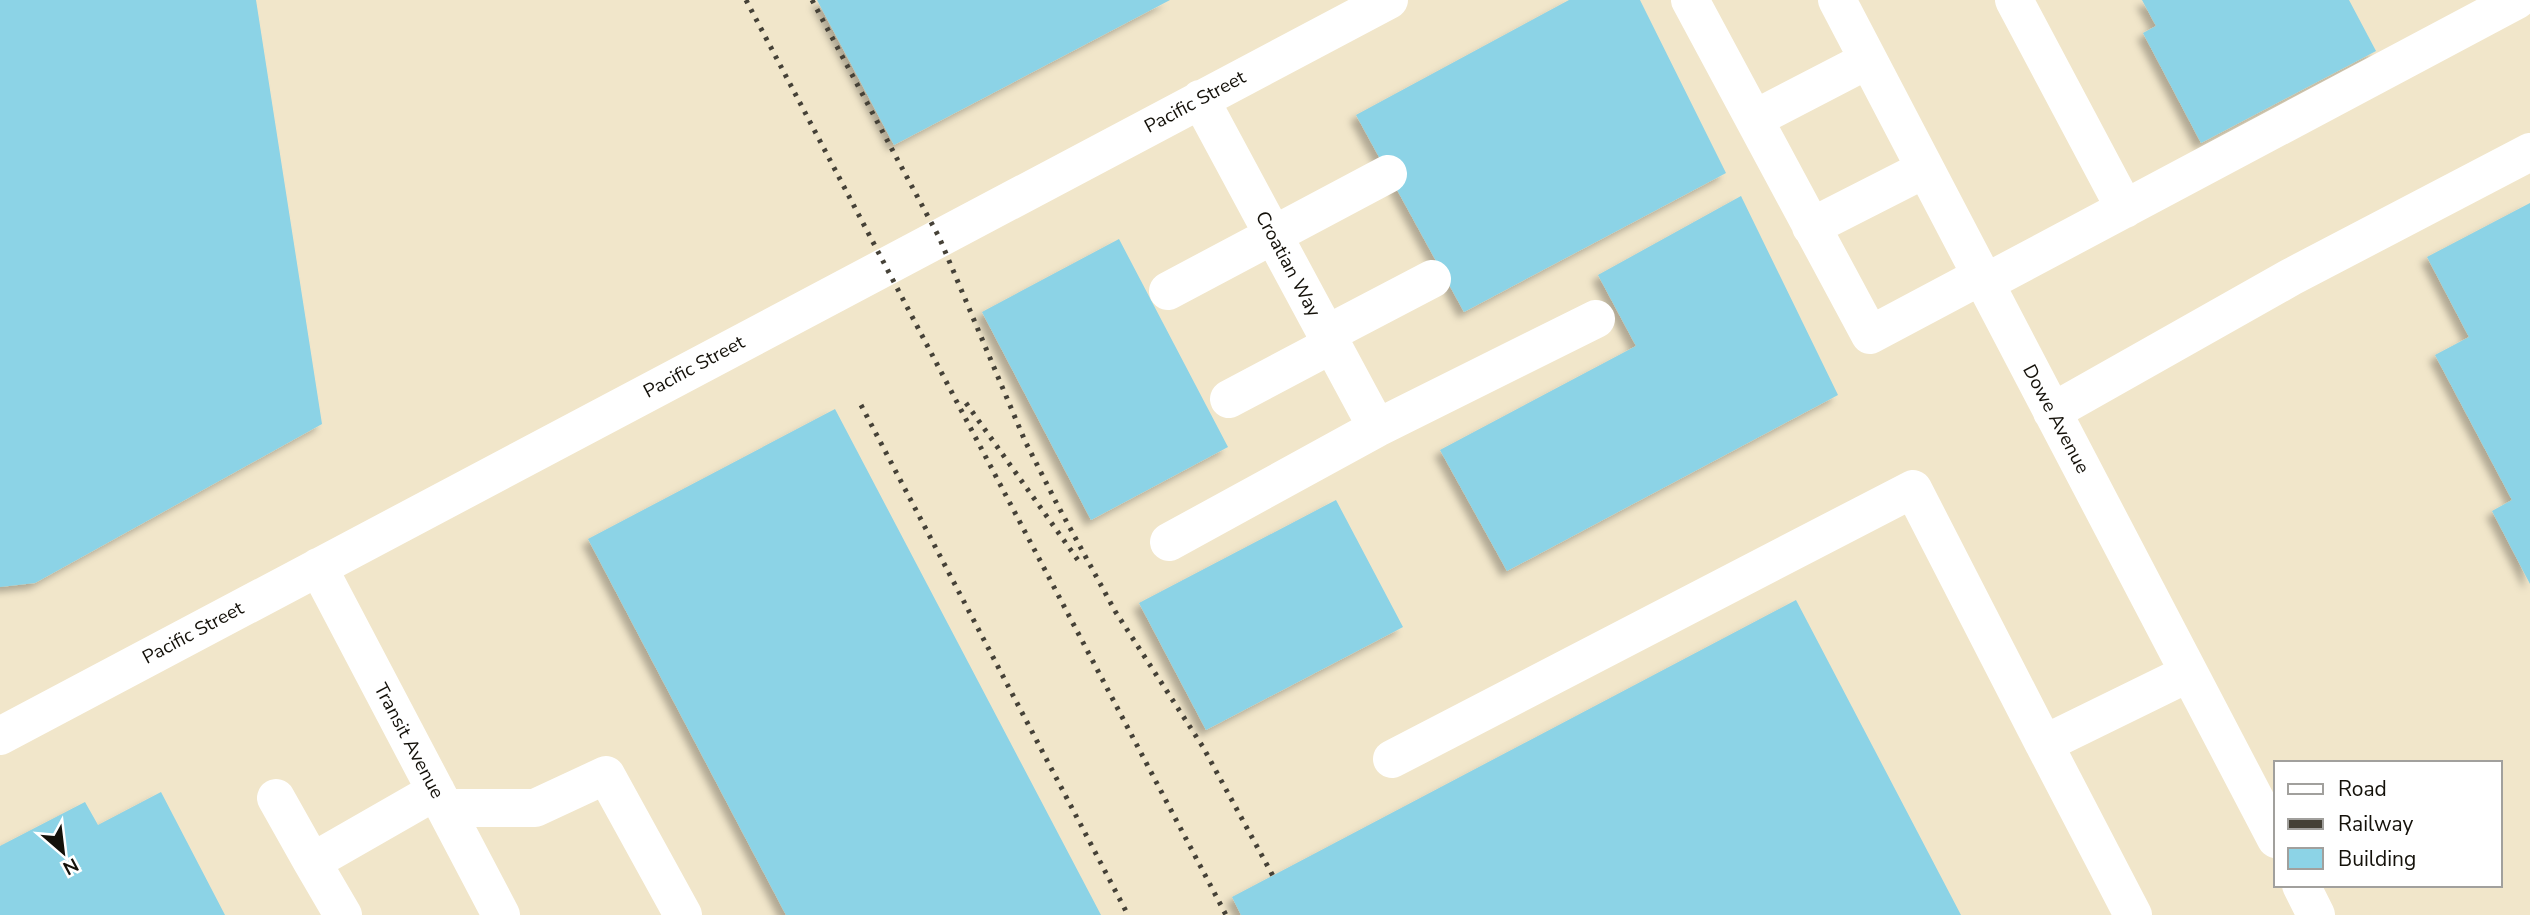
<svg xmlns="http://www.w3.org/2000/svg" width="2530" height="915" viewBox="0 0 2530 915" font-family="'Nunito Sans',sans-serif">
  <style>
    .built { fill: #f1e6ca; fill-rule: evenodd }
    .building { fill: #8cd3e6; filter: url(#shadow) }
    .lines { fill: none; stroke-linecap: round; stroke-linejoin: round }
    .minor { stroke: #fff; stroke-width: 38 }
    .rail { stroke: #454137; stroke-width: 5; stroke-dasharray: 3.5 7; stroke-linecap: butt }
    .labels { text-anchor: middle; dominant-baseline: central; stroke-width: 5; stroke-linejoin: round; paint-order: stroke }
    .street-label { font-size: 19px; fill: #14110a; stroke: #fff }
  </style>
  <defs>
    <filter id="shadow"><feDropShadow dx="-6" dy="6" stdDeviation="3.5" flood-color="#0004"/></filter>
  </defs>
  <rect width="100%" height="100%" fill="#fcf3de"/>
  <path class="built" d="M0,0H2530V915H0ZM2276,763H2500V885H2276Z"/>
  <path class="building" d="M0,0H256L322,424L35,583L0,587Z
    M817,0H1170L894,145Z
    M1569,0H1640L1726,173L1464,312L1356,115Z
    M2142,0H2349L2376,51L2201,143L2143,33L2156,26Z
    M1741,196L1838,395L1507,571L1440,450L1636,346L1598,275Z
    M2530,203V584L2492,511L2512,500L2435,355L2469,337L2427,257Z
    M1119,239L1228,447L1091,520L982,312Z
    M835,409L1101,915H786L588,539Z
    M1336,500L1403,627L1206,730L1139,603Z
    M1796,600L1961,915H1241L1232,897Z
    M161,792L225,915H0V846L85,802L98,825Z"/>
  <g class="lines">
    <path class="minor" d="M1690,0L1870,335L1981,276
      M1837,0L2276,839
      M2014,0L2125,209
      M1200,99L1377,428
      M1754,119L1868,60
      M1811,227L1925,169
      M1985,283L2517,0
      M1168,291L1388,174
      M1325,335L1432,279
      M1229,399L1331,345
      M2052,412L2291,277L2530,152
      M1169,542L1377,428L1596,319
      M318,567L501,915
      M0,736L1389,0
      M1392,759L1913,489L2044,744
      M276,798L312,862L436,791
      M445,808H535L606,775L683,915
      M312,862L343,915
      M2301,885L2316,915
      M2133,915L2044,744L2189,673"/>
    <path class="rail" d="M746,0L1226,915
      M812,0L939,237L1025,441L1057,504L1115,611L1203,747L1273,876
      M966,403L1080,563
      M861,405L1128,915"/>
  </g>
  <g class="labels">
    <g class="street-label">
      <text transform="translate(1195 102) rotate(-28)">Pacific Street</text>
      <text transform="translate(1288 264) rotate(62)">Croatian Way</text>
      <text transform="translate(694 367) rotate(-28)">Pacific Street</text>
      <text transform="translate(2056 419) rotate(62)">Dowe Avenue</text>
      <text transform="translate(193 633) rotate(-28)">Pacific Street</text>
      <text transform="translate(409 741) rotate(62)">Transit Avenue</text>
    </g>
  </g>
  <rect x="2274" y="761" width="228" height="126" fill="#ffffff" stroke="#a1a09d" stroke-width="2"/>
  <rect x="2288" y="784" width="35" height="10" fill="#ffffff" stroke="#a1a09d" stroke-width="2"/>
  <text x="2338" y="796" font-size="21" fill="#14110a">Road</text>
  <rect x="2288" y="819" width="35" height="10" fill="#454137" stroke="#a1a09d" stroke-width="2"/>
  <text x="2338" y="831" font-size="21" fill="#14110a">Railway</text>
  <rect x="2288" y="848" width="35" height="21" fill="#8cd3e6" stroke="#a1a09d" stroke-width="2"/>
  <text x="2338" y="866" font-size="21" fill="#14110a">Building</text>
  <g transform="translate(63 852) rotate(152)" stroke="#ffffff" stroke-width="5" paint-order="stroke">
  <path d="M0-5L12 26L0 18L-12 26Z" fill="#14110a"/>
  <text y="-10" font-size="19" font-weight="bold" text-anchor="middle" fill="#14110a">N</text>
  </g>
</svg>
